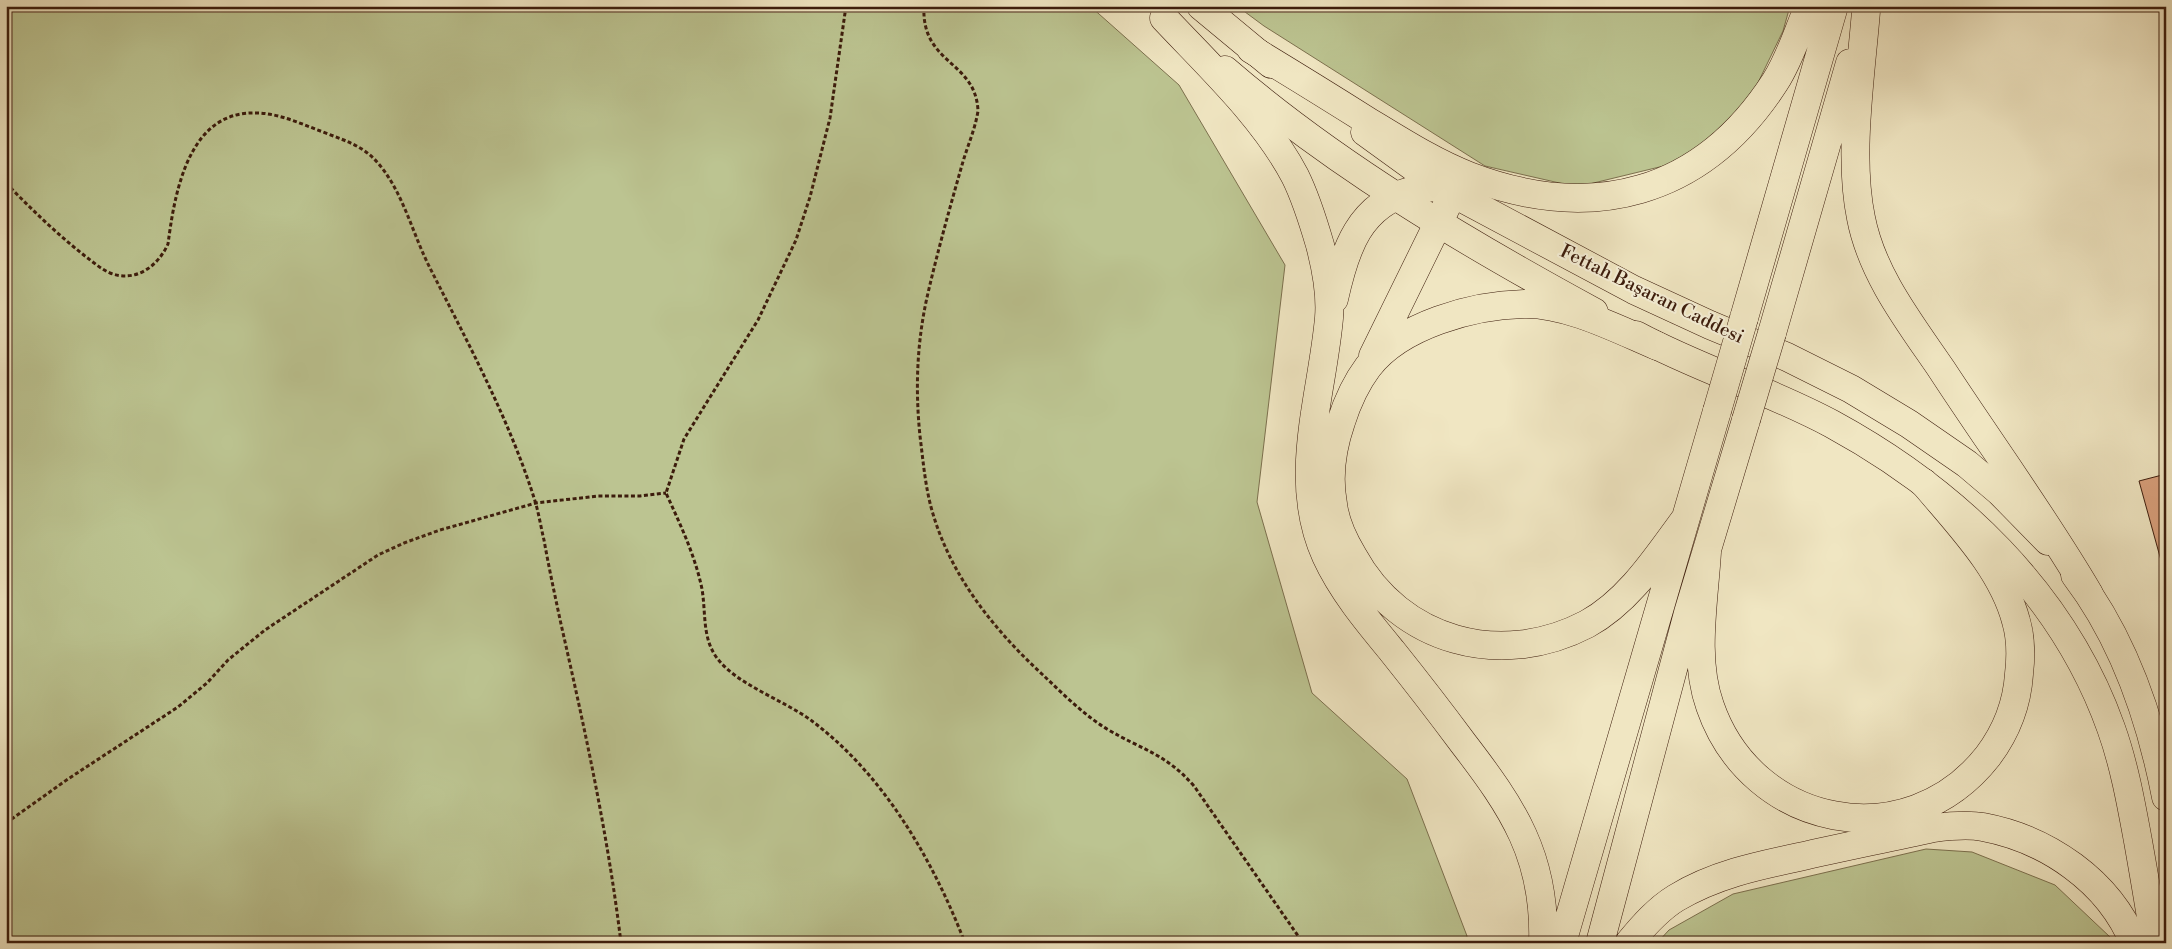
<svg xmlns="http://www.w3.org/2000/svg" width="2172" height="949" viewBox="0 0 2172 949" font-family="'Libre Bodoni',serif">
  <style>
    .green { fill: #bcc491; stroke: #7c704e }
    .building { fill: #d89f7b; stroke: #3c1c0c }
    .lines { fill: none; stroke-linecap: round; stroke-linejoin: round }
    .major-casing { stroke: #3c1c0c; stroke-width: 29 }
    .highway-casing { stroke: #3c1c0c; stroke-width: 29 }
    .path { stroke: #3c1c0c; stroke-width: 3; stroke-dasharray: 4 2.5; stroke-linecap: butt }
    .major { stroke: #f0e6c2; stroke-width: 28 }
    .highway { stroke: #f0e6c2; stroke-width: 28 }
    .highway-bridge-casing { stroke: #3c1c0c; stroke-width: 29; stroke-linecap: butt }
    .highway-bridge { stroke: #f0e6c2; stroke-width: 28 }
    .labels { text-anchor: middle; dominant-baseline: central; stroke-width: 4; stroke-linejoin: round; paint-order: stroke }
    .street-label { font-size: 19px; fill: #3c1c0c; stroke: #f5efd7 }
  </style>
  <rect width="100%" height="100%" fill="#f0e6c2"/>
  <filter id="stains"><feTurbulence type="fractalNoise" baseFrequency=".004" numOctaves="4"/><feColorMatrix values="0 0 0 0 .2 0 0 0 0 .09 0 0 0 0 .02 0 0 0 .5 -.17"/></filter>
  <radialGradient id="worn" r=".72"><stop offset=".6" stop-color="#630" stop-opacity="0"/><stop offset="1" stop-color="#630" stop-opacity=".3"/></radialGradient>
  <path class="green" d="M6,6H1090L1179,85L1285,265L1257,502L1312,693L1407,779L1467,936L1466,943H6Z
    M1237,6H1790L1783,31L1752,95L1712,135L1680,162L1577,187L1485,166L1264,26Z
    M1926,849L1972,852L2055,885L2110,937L2112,943H1657L1669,930L1733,894Z"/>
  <path class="building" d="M2166,474V563L2162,564L2139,481Z"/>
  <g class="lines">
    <defs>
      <path id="major" d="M1201,6L1271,64
        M1225,70C1335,165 1467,243 1594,312
        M1365,132L1441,187L1634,290L1710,325L1787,357L1851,389L1909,424L1967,464L2000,492L2048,541
        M1636,335C1699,369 1769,390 1832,424C1955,491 2063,593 2111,728C2124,764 2131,803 2138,841C2144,875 2150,909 2155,943
        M2075,575C2123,638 2151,720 2166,797"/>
      <path id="highway" d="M1866,11C1861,74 1848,156 1861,218C1872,275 1910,323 1942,370C1991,445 2044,517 2089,594
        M1164,18C1209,66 1264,117 1295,176C1306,198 1313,221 1320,245C1326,268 1331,294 1329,318C1322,397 1291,479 1326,556C1342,591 1368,622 1392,651C1416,681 1440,712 1463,743C1513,808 1546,857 1543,943
        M1251,49C1289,72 1328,96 1366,120C1399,140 1433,162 1469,176C1592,223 1702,195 1775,82C1790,59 1798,31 1809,6
        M1334,299C1345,249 1359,204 1414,190C1422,187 1432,188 1441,187
        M1744,318L1834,6
        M1772,333L1850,63
        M1657,346C1617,329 1567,303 1524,304C1473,305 1400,325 1368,367C1356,383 1347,403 1341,422C1332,448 1328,477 1333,504C1335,522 1344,541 1353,556C1400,642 1501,669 1587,624C1629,601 1657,557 1685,519
        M1373,356L1453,193
        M1707,552C1704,602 1693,659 1710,706C1752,828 1907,859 1988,756C2006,732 2017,705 2019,674C2021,657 2021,638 2016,621C2002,568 1958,524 1924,483
        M1562,943L1717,411
        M1600,943L1688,613L1746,420
        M1629,943C1643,926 1658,909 1676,898C1714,875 1756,866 1799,857C1843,847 1888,838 1933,828C1949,826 1967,824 1983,827C2047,839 2109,881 2134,943"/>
    </defs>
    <use href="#major" class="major-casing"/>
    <use href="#highway" class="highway-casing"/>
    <path class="path" d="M846,6L830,118L810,197L796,240L758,320L684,439L666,493C680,524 695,555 702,589C706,613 702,638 717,658C737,685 784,700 812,721C884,775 933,860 965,943
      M924,6C921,65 976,60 978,111C975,130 967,147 962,165C950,207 938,250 928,293C917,340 915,388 920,436C923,460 925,484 931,507C949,574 993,629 1043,675C1063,694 1084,715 1107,729C1142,750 1165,753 1194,786L1303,943
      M6,183C31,209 57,234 85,256C93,262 101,269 110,273C136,283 158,266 168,244C174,198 186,123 241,114C271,109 296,122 323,132C343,140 362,145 377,162C403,191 412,233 430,268C468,343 510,421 535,501C539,514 541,528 544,540C549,568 555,596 561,624C585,730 608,835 621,943
      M6,823L68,779L178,707L207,683L228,660L265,630L378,555L404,543L440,530L536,503L598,496H640L666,493"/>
    <use href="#major" class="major"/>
    <use href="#highway" class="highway"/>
    <defs>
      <path id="highway-bridge" d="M1717,411L1744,318
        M1746,420L1772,333"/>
    </defs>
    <use href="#highway-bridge" class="highway-bridge-casing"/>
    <use href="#highway-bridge" class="highway-bridge"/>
  </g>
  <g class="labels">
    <g class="street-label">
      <text transform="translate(1652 294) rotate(26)">Fettah Başaran Caddesi</text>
    </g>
  </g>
  <rect width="2172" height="949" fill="none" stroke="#f0e6c2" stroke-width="25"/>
  <rect x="8" y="8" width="2157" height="934" fill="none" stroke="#3c1c0c" stroke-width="2.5"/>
  <rect x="12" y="12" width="2147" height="924" fill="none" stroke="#3c1c0c"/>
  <rect width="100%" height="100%" filter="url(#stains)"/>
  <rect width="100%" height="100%" fill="url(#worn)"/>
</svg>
